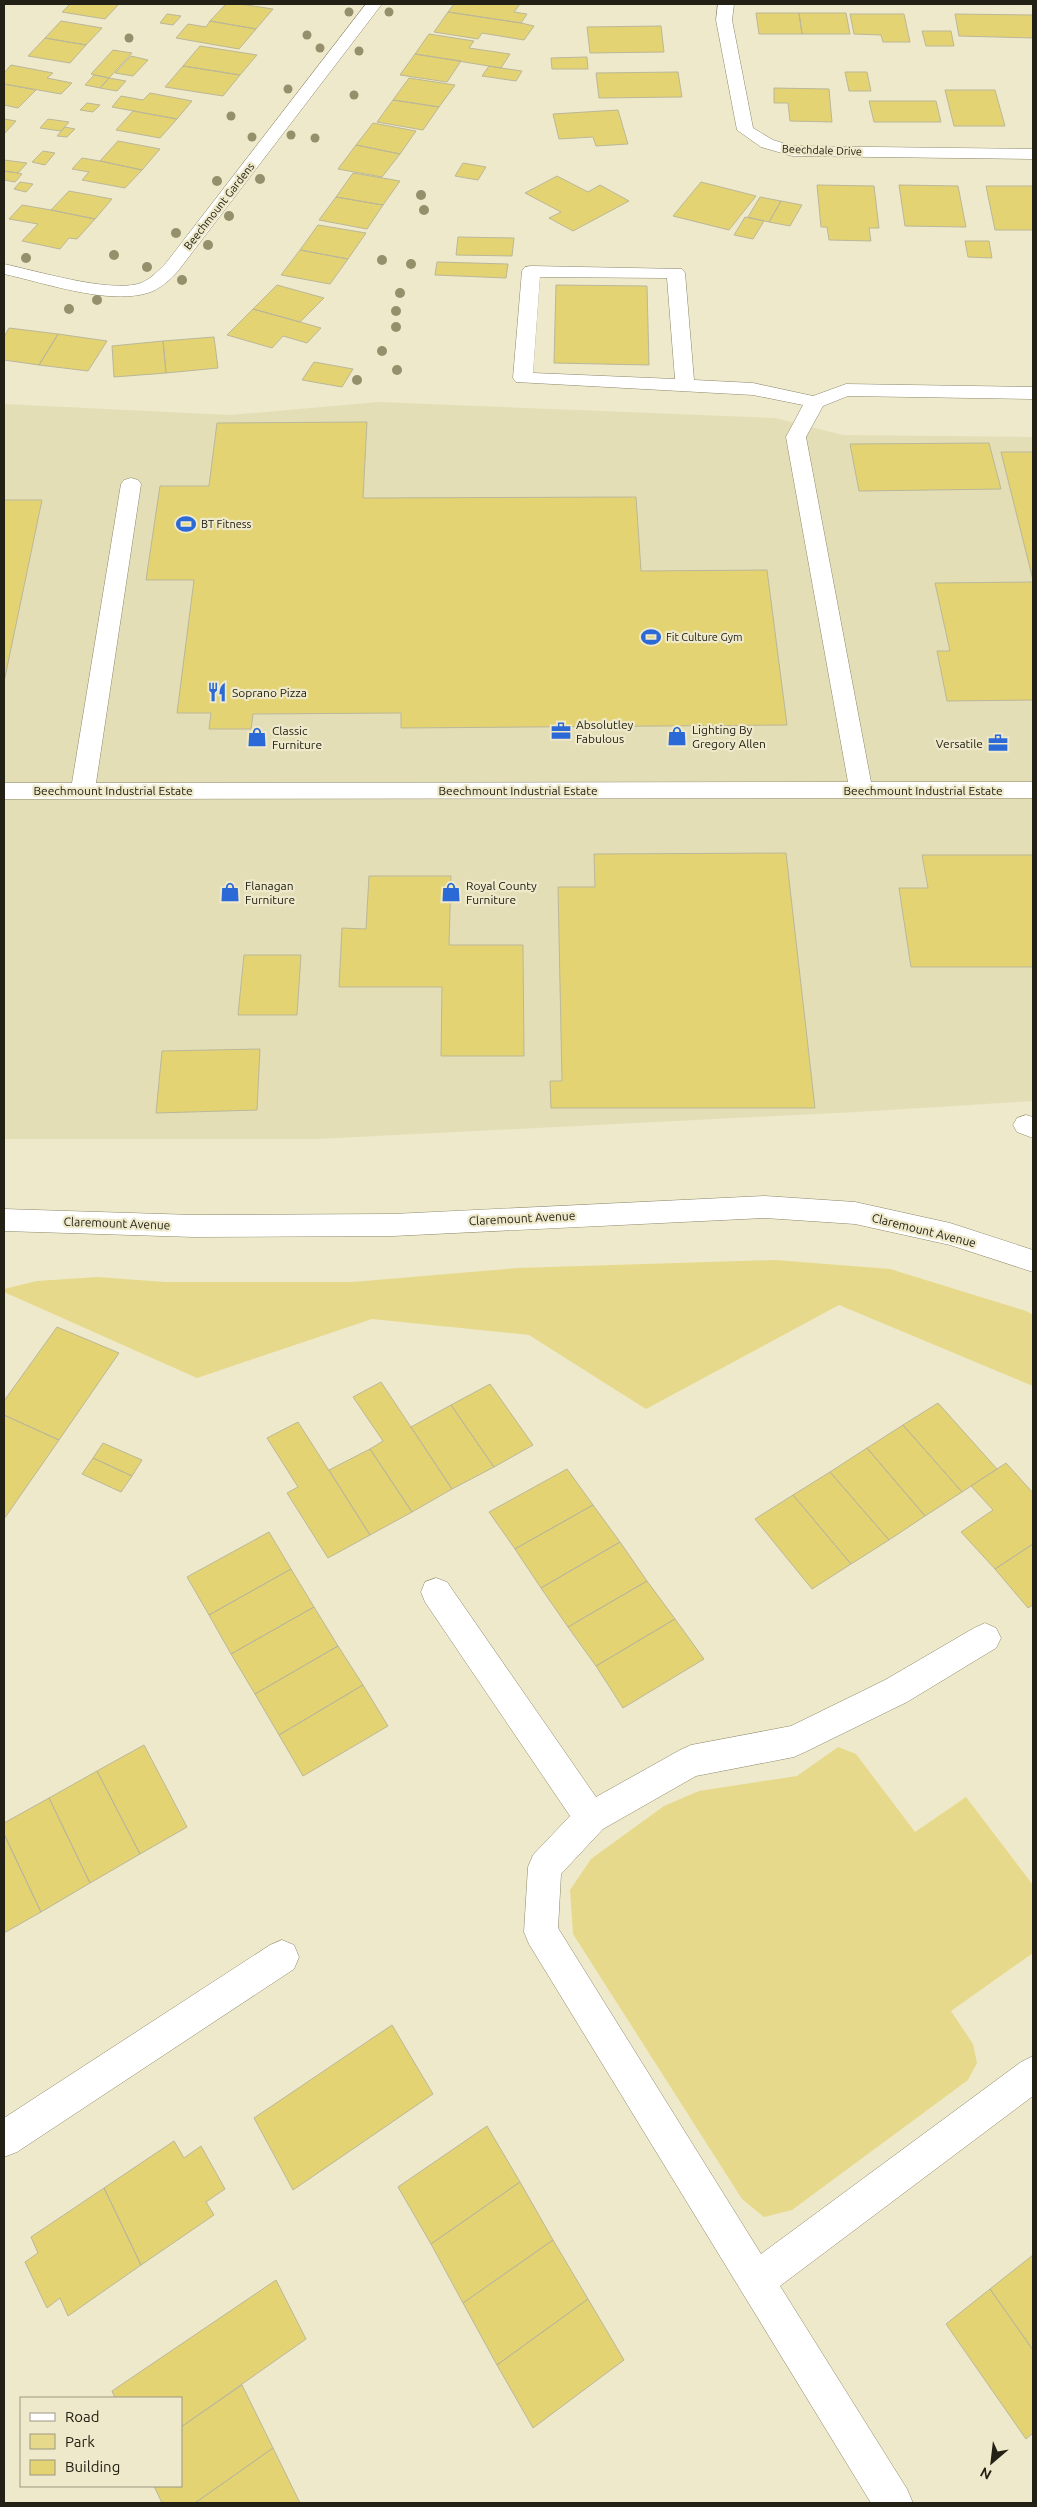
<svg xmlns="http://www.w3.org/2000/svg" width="1037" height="2507" viewBox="0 0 1037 2507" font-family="Ubuntu,sans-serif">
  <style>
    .built { fill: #e4deb7 }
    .green { fill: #e6d98b }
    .building { fill: #e3d373; stroke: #bbb799 }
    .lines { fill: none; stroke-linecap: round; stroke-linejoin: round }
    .minor-casing { stroke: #8d886b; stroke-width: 1 }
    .minor { fill: #fff; fill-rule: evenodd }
    .tree { fill: #958f6b }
    .labels { text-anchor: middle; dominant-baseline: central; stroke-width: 4.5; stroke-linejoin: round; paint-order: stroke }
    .far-street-label { font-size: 11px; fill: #232116; stroke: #eee9ca }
    .far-poi-label { font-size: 11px; fill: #232116; stroke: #eee9ca; text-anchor: start }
    .poi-label { font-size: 12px; fill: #232116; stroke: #eee9ca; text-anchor: start }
    .street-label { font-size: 12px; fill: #232116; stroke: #eee9ca }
  </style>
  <rect width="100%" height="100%" fill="#eee9ca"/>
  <path class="built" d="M378,402L775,418L843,435L1033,437V1101L856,1112L317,1139H4V404L230,415Z"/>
  <path class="green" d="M775,1260L890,1269L1026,1311L1033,1315V1386L839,1305L646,1409L529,1335L372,1319L197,1378L4,1292V1289L37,1281L97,1277L165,1282H353L518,1268Z
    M838,1747L856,1754L915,1832L966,1797L1033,1885V1953L951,2011L973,2044L977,2063L968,2080L792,2210L764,2217L742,2199L573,1934L570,1890L591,1859L664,1806L699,1791L797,1776Z"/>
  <path class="building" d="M70,4H119L105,19L62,12Z
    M226,4H240L273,9L256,29L210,21Z
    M454,4H520L514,12L527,14L521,23L448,12Z
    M448,12L521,23L534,26L524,40L482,33L478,39L434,32Z
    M756,13H799L802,34H759Z
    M799,13H846L850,34H802Z
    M167,14L181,16L173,25L160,23Z
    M850,14H904L910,42H883L881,35L854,34Z
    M955,14L1033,15V38L959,36Z
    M61,21L102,28L86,45L45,38Z
    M210,21L256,29L239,49L176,38L188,24L206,27Z
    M661,26L664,52L590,53L587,27Z
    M922,31H951L954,46H926Z
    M429,34L474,41L469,48L510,54L501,68L415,54Z
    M45,38L86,45L70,63L28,56Z
    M200,46L257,55L240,75L183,66Z
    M113,50L132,53L109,78L91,74Z
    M415,54L461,61L447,82L400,75Z
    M131,56L148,60L133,76L115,73Z
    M587,57L588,69H552L551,58Z
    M11,65L53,73L47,78L72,83L61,94L4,84V73Z
    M183,66L240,75L223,96L165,87Z
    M489,66L501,68L522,71L516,81L482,76Z
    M678,72L682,97L599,98L596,73Z
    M845,72H867L871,91H849Z
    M94,75L109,78L100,88L85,85Z
    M109,78L126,81L117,91L100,88Z
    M409,78L455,85L439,107L393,100Z
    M4,84L36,90L18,108L4,105Z
    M774,88L829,89L832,122L790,121L788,103H774Z
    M945,90H995L1005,126H954Z
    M150,93L192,101L177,119L112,107L121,96L143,100Z
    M393,100L439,107L423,130L377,122Z
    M869,101H936L941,122H874Z
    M87,103L100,105L93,112L80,110Z
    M618,110L628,144L596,146L593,137L559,139L553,114Z
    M133,111L177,119L160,138L116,130Z
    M4,119L16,121L4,134Z
    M48,119L69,122L61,131L40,128Z
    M373,123L416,131L400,154L356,145Z
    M65,127L75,129L67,137L57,136Z
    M118,141L160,149L142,170L100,161Z
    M356,145L400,154L382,177L338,169Z
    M43,151L55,153L45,165L32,162Z
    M82,158L100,161L142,170L125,188L82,180L89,172L72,169Z
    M4,160L27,163L18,173L4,171Z
    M463,163L486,167L478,180L455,176Z
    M4,171L18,173L22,174L15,182L4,180Z
    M353,173L400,181L383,205L336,197Z
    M557,176L588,192L600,185L629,201L573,231L549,218L561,212L525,193Z
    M20,182L33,184L26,192L14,189Z
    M701,182L756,196L729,230L673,216Z
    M817,185L874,186L879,228H869L871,241L829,240L827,227H821Z
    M899,185L958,186L966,227L905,226Z
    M986,186H1033V230H995Z
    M69,191L112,199L95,219L51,210Z
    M336,197L383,205L367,229L319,220Z
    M760,197L781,201L769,222L748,217Z
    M781,201L802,205L790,226L769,222Z
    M22,205L51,210L95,219L77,239L69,238L60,249L22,241L38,224L9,219Z
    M745,217L764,221L753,239L734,235Z
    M318,225L366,233L348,259L300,250Z
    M458,237L514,238L512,256L456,255Z
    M965,241H989L992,258L968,257Z
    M300,250L348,259L330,284L281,275Z
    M437,262L508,264L506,278L435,275Z
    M277,285L324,298L300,322L253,309Z
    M556,285L647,286L649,365L554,363Z
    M253,309L300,322L321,328L307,343L283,336L272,348L227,335Z
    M9,328L58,334L39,365L4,360V337Z
    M58,334L107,341L88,371L39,365Z
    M214,337L218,368L166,373L163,341Z
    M163,341L166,373L114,377L112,346Z
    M314,362L353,369L342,387L302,380Z
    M367,422L363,498L636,497L641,571L767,570L787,725L401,728V713L253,714L251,729H209L211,713H177L194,580H146L160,486H209L217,423Z
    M989,443L1001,489L859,491L850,444Z
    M1001,452H1033V580Z
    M4,500H42L4,682Z
    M1033,582V700L947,701L937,651H950L935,583Z
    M786,853L815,1108H551L550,1081H562L558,887H595L594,854Z
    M922,855H1033V967H911L899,888H928Z
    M369,876H451L449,945H523L524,1056H441L442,987H339L342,928L366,929Z
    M244,955H301L297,1015H238Z
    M260,1049L257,1110L156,1113L162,1051Z
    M57,1327L119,1353L59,1440L4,1415V1401Z
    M381,1382L452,1489L412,1512L370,1449L383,1441L353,1397Z
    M490,1384L533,1445L494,1467L451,1405Z
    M938,1403L997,1469L962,1492L903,1425Z
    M451,1405L494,1467L452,1489L411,1427Z
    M4,1415L59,1440L4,1519Z
    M298,1422L370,1535L328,1558L287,1493L298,1487L267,1438Z
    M903,1425L962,1492L925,1516L867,1448Z
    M103,1443L142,1460L132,1476L93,1458Z
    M867,1448L925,1516L889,1540L830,1472Z
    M370,1449L412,1512L370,1535L329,1470Z
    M93,1458L132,1476L121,1492L82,1474Z
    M1006,1463L1033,1493V1544L995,1569L961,1532L993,1510L971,1486Z
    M567,1469L593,1505L515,1549L489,1512Z
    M830,1472L889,1540L851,1564L793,1495Z
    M793,1495L851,1564L812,1589L755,1519Z
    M593,1505L620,1542L541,1588L515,1549Z
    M269,1532L291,1569L209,1615L187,1577Z
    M620,1542L647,1581L568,1627L541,1588Z
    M1033,1544V1605L1028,1608L995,1569Z
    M291,1569L314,1607L231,1654L209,1615Z
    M647,1581L675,1619L596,1666L568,1627Z
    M314,1607L338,1646L255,1694L231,1654Z
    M675,1619L704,1659L623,1708L596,1666Z
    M338,1646L363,1685L279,1735L255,1694Z
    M363,1685L388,1726L303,1776L279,1735Z
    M144,1745L187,1827L140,1854L97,1771Z
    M97,1771L140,1854L90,1883L49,1798Z
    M49,1798L90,1883L41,1912L4,1834V1823Z
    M4,1834L41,1912L4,1933Z
    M392,2025L433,2094L293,2190L254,2118Z
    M487,2126L520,2182L431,2244L398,2187Z
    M174,2141L184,2158L201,2146L225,2189L206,2202L214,2215L141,2265L104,2188Z
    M520,2182L553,2240L463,2303L431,2244Z
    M104,2188L141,2265L68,2316L60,2298L47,2308L25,2262L38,2253L31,2237Z
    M553,2240L588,2299L497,2365L463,2303Z
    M1033,2255V2350L990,2289Z
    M276,2280L306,2339L181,2427V2398H115L112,2391Z
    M990,2289L1033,2350V2433L1026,2439L946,2324Z
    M588,2299L624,2360L533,2428L497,2365Z
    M242,2385L273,2448L195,2503H162L154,2486H181V2427Z
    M273,2448L300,2503H195Z"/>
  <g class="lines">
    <defs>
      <path id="minor" d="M366,4H382L178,271C170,280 160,289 148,293C107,305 45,283 4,274V264C37,271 106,292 138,284C149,281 158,271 166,263Z
        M718,4H734L732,20L753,128L773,140L792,146L1033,149V159L792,156L761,147L737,130L716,20Z
        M531,266L682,269L685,273L694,380L753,383L813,396L846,384L1033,387V399L848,396L823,406L806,437L871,782H1033V798L4,799V783H72L121,484L124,480L131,478L138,480L141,484L96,783L848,782L786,437L803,405L753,395L516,382L513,378L522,271L525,267ZM540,277L667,278L675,379L533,373Z
        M1026,1115L1033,1117V1138L1017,1132L1013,1125L1017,1118Z
        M765,1196L855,1202L950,1223L1033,1250V1272L950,1245L855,1224L765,1218L393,1236L194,1237L4,1231V1209L194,1215L393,1214Z
        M436,1578L447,1582L596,1797L680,1750L691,1745L791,1726L885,1680L974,1628L985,1623L996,1628L1001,1638L996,1648L907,1702L805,1752L794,1757L696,1776L603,1829L561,1874L558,1928L761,2254L1021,2062L1033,2056V2096L780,2286L907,2489L913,2503H871L529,1944L524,1932L528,1867L533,1855L570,1816L425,1602L421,1592L425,1582Z
        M282,1940L294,1945L299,1957L294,1969L17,2152L4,2157V2118L270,1945Z"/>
    </defs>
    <use href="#minor" class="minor-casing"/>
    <use href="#minor" class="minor"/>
  </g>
  <g class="tree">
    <circle cx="349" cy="12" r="4.5"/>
    <circle cx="389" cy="12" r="4.5"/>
    <circle cx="307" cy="35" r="4.5"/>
    <circle cx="129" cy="38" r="4.5"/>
    <circle cx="320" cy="48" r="4.5"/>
    <circle cx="359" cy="51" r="4.5"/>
    <circle cx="288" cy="89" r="4.5"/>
    <circle cx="354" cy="95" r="4.5"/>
    <circle cx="231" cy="116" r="4.5"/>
    <circle cx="291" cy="135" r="4.5"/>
    <circle cx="252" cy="137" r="4.5"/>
    <circle cx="315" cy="138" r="4.5"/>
    <circle cx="260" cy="179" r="5"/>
    <circle cx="217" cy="181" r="5"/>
    <circle cx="421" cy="195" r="5"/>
    <circle cx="424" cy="210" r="5"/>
    <circle cx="229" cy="216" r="5"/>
    <circle cx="176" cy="233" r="5"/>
    <circle cx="208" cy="245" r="5"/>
    <circle cx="114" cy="255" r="5"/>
    <circle cx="26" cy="258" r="5"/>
    <circle cx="382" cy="260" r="5"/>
    <circle cx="411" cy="264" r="5"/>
    <circle cx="147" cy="267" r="5"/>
    <circle cx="182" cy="280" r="5"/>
    <circle cx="400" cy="293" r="5"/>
    <circle cx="97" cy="300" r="5"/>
    <circle cx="69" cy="309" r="5"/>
    <circle cx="396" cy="311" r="5"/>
    <circle cx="396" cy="327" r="5"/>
    <circle cx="382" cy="351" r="5"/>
    <circle cx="397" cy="370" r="5"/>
    <circle cx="357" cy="380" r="5"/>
  </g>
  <defs>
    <symbol id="stadium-bare" viewBox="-9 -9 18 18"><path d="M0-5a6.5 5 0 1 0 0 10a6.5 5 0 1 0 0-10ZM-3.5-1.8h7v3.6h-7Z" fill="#2b69d6" stroke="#eee9ca" stroke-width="2.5" paint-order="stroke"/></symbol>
    <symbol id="restaurant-bare" viewBox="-9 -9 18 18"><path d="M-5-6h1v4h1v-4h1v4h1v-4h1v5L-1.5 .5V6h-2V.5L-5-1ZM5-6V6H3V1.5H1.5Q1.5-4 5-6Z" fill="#2b69d6" stroke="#eee9ca" stroke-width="2.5" paint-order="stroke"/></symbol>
    <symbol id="office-bare" viewBox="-9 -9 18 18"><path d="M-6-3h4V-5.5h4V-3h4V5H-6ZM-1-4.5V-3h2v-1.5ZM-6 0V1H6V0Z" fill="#2b69d6" stroke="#eee9ca" stroke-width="2.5" paint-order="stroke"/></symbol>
    <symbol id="shop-bare" viewBox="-9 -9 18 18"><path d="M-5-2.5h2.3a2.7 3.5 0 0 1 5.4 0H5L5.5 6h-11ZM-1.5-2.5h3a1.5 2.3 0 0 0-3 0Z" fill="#2b69d6" stroke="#eee9ca" stroke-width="2.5" paint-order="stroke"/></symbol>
  </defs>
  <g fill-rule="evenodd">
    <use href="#stadium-bare" x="172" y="510" width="28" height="28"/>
    <use href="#stadium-bare" x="637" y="623" width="28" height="28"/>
    <use href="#restaurant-bare" x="203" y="678" width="28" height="28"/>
    <use href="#office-bare" x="547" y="717" width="28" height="28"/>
    <use href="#shop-bare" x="663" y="722" width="28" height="28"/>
    <use href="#shop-bare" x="243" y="723" width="28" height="28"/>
    <use href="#office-bare" x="984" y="729" width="28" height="28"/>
    <use href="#shop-bare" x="216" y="878" width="28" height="28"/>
    <use href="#shop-bare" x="437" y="878" width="28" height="28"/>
  </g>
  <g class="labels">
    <g class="far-street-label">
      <text transform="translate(822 150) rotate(2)">Beechdale Drive</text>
      <text transform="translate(219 206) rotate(-52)">Beechmount Gardens</text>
    </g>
    <g class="far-poi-label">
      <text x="201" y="524">BT Fitness</text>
      <text x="666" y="637">Fit Culture Gym</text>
    </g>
    <g class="poi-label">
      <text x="232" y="692">Soprano Pizza</text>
      <text x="576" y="724">Absolutley<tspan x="576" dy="14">Fabulous</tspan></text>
      <text x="692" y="729">Lighting By<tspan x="692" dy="14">Gregory Allen</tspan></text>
      <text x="272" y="730">Classic<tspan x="272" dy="14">Furniture</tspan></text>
      <text x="983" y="743" text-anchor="end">Versatile</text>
      <text x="245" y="885">Flanagan<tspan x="245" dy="14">Furniture</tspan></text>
      <text x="466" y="885">Royal County<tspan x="466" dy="14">Furniture</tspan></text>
    </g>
    <g class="street-label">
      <text x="113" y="790">Beechmount Industrial Estate</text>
      <text x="518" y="790">Beechmount Industrial Estate</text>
      <text x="923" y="790">Beechmount Industrial Estate</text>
      <text transform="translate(522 1218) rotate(-3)">Claremount Avenue</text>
      <text transform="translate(117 1223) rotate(2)">Claremount Avenue</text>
      <text transform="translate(924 1230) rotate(14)">Claremount Avenue</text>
    </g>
  </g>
  <rect width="1037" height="2507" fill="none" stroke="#232116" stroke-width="10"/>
  <rect x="20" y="2397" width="162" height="90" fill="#eee9ca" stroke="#9d9982"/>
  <rect x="30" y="2413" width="25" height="8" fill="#ffffff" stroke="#9d9982"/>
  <text x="65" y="2422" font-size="15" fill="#232116">Road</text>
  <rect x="30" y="2434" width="25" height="15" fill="#e6d98b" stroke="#9d9982"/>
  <text x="65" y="2447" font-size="15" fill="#232116">Park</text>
  <rect x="30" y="2460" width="25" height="15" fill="#e3d373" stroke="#9d9982"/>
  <text x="65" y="2472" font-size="15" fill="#232116">Building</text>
  <g transform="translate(992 2462) rotate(208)" stroke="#eee9ca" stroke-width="4" paint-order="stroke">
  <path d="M0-4L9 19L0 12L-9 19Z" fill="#232116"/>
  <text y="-8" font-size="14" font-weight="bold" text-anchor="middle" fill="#232116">N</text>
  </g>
</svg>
